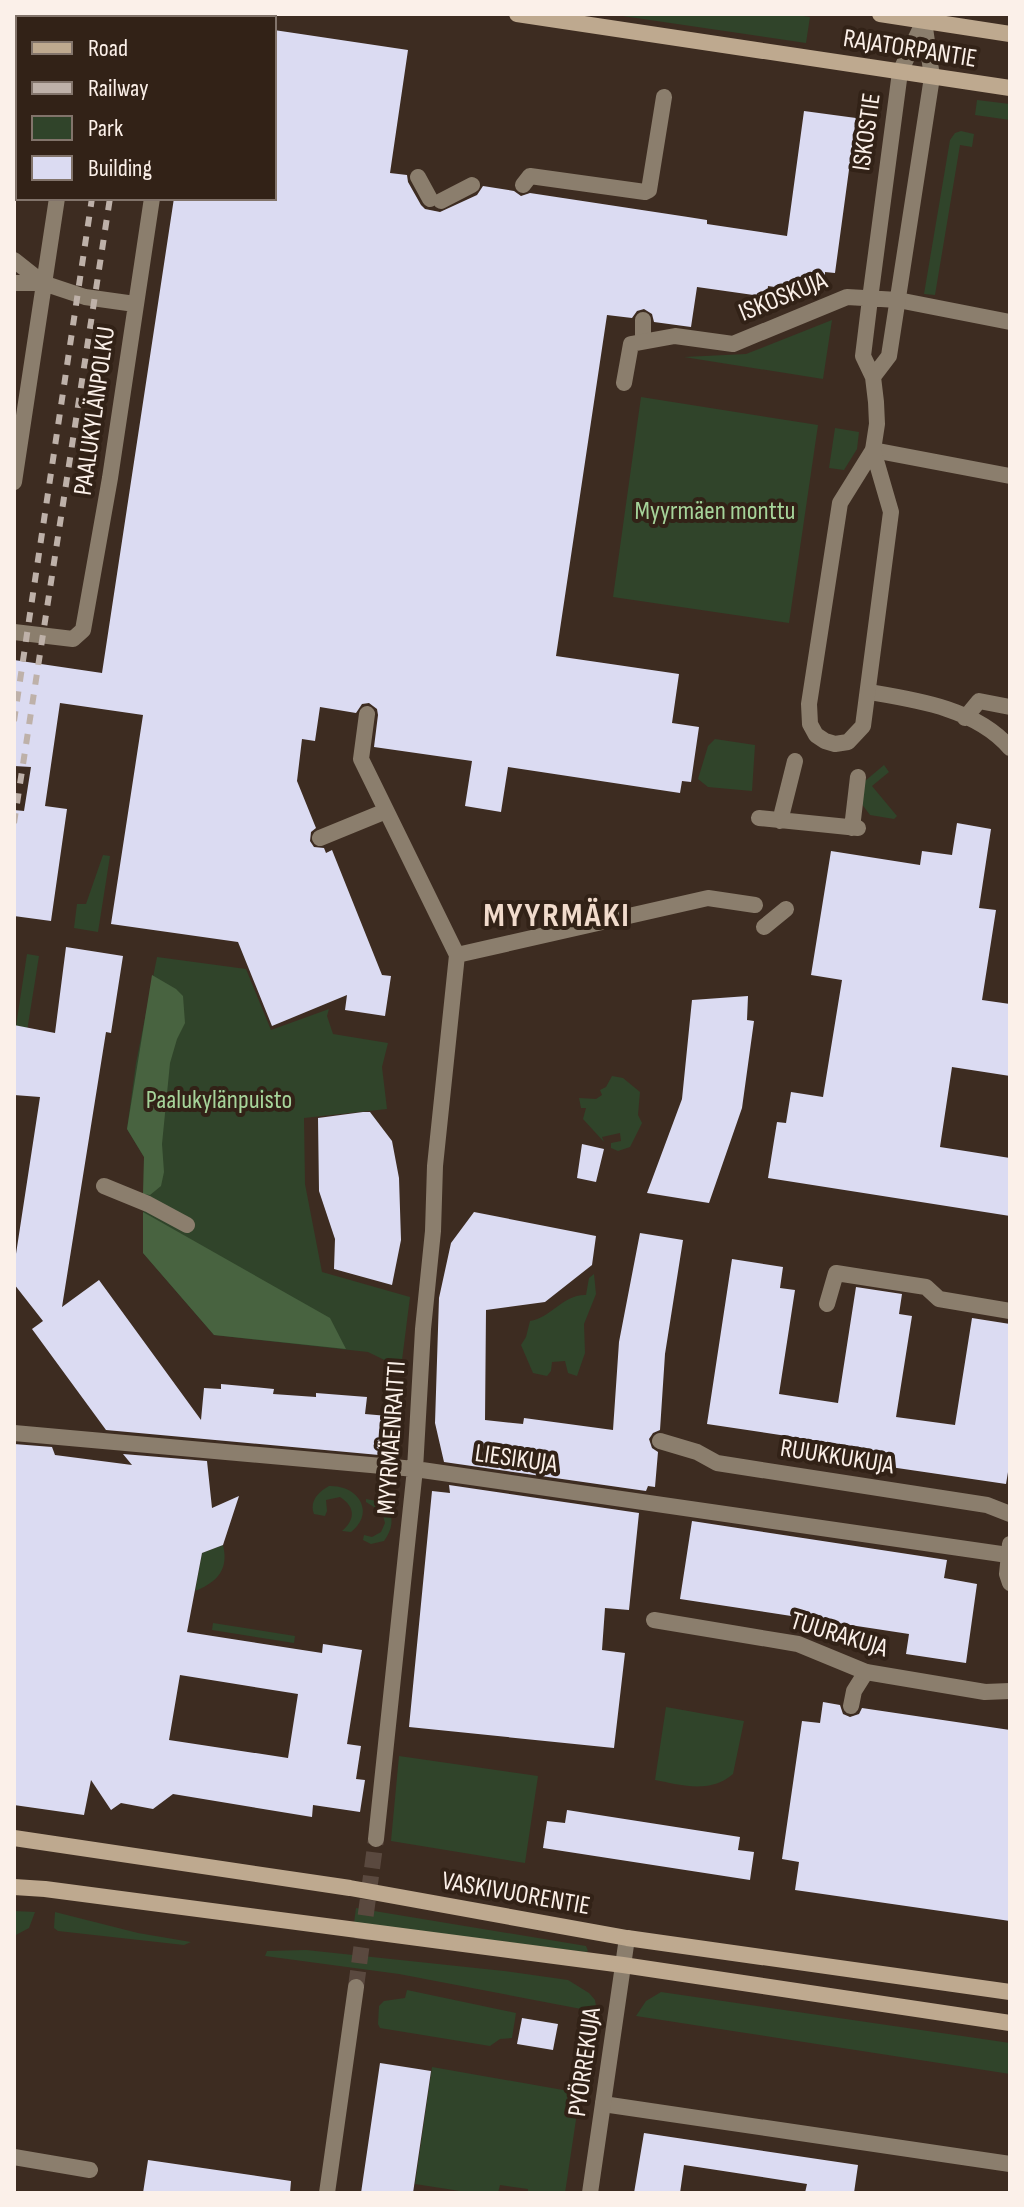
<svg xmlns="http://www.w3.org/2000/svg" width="1024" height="2207" viewBox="0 0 1024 2207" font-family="'Sofia Sans Condensed',sans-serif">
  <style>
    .green { fill: #30442a }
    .forest { fill: #486340 }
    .building { fill: #dbdbf2; fill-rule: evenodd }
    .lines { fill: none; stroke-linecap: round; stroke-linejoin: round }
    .pedestrian-tunnel { stroke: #5a493f; stroke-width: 16; stroke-dasharray: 16 8; stroke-linecap: butt }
    .service { stroke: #8b7e6d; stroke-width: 16 }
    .pedestrian { stroke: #8b7e6d; stroke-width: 16 }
    .minor { stroke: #8b7e6d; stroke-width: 16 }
    .secondary { stroke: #bea98f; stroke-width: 16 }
    .rail { stroke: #beb1a9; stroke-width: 6; stroke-dasharray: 10 10; stroke-linecap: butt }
    .labels { text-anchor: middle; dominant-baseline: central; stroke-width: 8; stroke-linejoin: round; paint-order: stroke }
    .street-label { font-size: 26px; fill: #fbf0e9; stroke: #322217 }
    .park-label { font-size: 26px; fill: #a6d49a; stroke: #322217 }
    .district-label { font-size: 34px; font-weight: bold; letter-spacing: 2px; fill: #f1dbcc; stroke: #322217 }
  </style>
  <rect width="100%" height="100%" fill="#3d2c21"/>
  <path class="green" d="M609,14H789L810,17L806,43Z
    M977,100L1010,104V120L975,115Z
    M961,131L974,134L972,147L960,145L935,295L924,294L950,140L955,133Z
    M832,320L823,379L684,357L746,354Z
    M641,397L818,425L789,623L613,597Z
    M835,428L859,432L857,449L844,470L829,468Z
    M715,739L755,745L752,791L708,787L698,779L708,746Z
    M884,765L889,772L872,786L897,816L894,819L870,815L861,803L865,781Z
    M103,855L110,856L98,932L74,928L77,904H86Z
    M27,954L39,956L20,1075L14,1039Z
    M157,957L246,969L271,1030L329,1009L327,1016L333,1034L388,1043L382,1067L387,1109L304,1118L305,1184L322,1272L410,1297L401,1368L368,1352L214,1335L143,1253L144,1157L127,1129L136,1063Z
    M612,1076L623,1078L640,1092L638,1115L642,1123L630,1147L618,1151L611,1148V1143L621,1141L620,1133L602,1137L604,1142L583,1119L586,1108H581L579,1098L596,1099L602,1095L600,1090L606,1087Z
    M594,1274L596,1294L584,1324L585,1353L577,1376L568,1373L565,1361L552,1362L551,1371L547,1376L533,1373L521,1345L526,1337L530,1321C551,1318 563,1294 586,1295L589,1278Z
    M329,1486C358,1485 376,1512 351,1532L342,1531C355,1520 356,1507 340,1497L326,1500L327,1511L325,1516L314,1514C309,1502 318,1492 329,1486Z
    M366,1499L381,1502C395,1513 394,1527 384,1541L371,1544L363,1540L364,1535L372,1537L381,1532L385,1523L382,1512L366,1502Z
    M223,1545C229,1570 217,1582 195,1591L202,1553Z
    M213,1623L295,1636L294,1643L212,1630Z
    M666,1707L744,1721L733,1774C710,1794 681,1785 655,1780Z
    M399,1756L538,1776L525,1863L391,1841Z
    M356,1908L586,1946L588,1951L586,1952L354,1923Z
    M14,1911L35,1912L29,1928L14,1936Z
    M55,1912L138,1933L191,1942L184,1945L58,1931L54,1928Z
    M306,1950L504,1971L568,1980L589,1993L595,2000L597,2012L399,1974L265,1956L267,1951Z
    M407,1990L516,2013L512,2038L500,2039L490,2046L380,2028L378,2024L379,2006L384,2001L405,1998Z
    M661,1992L1010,2043V2074L636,2016L646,2001Z
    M432,2067L580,2093L565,2193H528V2189L500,2185L498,2193H473L415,2184Z"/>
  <path class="forest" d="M152,975L176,989L183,996L185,1023L177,1039L170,1063L162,1144L164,1172L161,1186L150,1195L143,1194L144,1157L127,1129Z
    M143,1212L330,1318L346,1349L214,1335L143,1253Z"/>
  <path class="building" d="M274,30L408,50L390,173L407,175L408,182L421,205L425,209L440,212L477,195L483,186L514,191L521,196L530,193L688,217L707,220V224L787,236L804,111L856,118L835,273L825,272V277L808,275L807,283L789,281L788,289L768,286L767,297L697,287L691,327L654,322L652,314L644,309L637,311L632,318L607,315L556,656L679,674L672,723L699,727L691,782L682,781L680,793L508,767L501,812L465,806L472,761L374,747L378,715L377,709L369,703L362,704L356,713L320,707L315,741L302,739L297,781L316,828L311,832L310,841L314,847L324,848L326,853L332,850L382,975L391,976L385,1016L345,1010L347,995L272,1026L238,942L111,924L143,715L60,703L45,806L67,809L51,921L14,916V810L24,811L31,767L14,766V660L102,673L174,198H274Z
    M957,823L991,829L979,908L996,910L982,1000L1010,1004V1076L952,1067L940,1147L1010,1158V1216L768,1178L777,1122L786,1123L791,1092L823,1097L842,980L811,975L831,851L920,865L922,851L952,855Z
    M66,947L123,956L111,1033L106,1032L62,1307L99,1280L201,1420L204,1388L221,1389V1384L274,1389L273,1394L316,1397V1393L367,1397L365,1414L388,1416V1419L393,1420L390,1456L106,1430L32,1329L43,1321L14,1284V1267L40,1097L14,1095V1025L55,1033Z
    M748,996L747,1020L754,1021L742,1108L709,1203L647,1193L682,1099L692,1000Z
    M363,1112H370L392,1141L399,1178L401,1240L392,1285L334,1269L335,1239L319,1191L318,1118Z
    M582,1144L604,1149L596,1182L577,1178Z
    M474,1212L596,1236L592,1265L545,1302L486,1310L485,1420L523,1424L524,1418L613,1430L619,1342L640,1233L683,1240L665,1354L660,1430L653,1433L649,1439L652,1448L658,1452L655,1487L648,1486L646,1491L444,1462L435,1423L439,1298L451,1243Z
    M732,1259L783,1267L780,1288L795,1290L779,1394L838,1403L856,1287L902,1294L899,1314L912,1316L896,1417L955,1425L972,1318L1010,1324V1460L1006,1484L863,1463L866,1448L707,1424Z
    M14,1444L52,1447L55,1455L132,1465L123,1454L207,1461L212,1508L239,1496L223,1545L202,1553L187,1632L322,1653L323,1644L362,1650L347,1744L361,1746L356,1779L365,1780L360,1812L313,1805L312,1817L173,1794L153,1809L121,1803L111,1810L91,1780L84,1815L14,1805ZM180,1675L298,1694L288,1758L169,1740Z
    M449,1485L639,1513L629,1610L605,1608L602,1650L625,1653L614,1748L409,1727L432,1491L450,1493Z
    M692,1521L947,1560L944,1578L977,1584L966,1663L906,1654L909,1634L680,1599Z
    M823,1702L840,1705L843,1714L850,1717L859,1714L862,1708L1010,1730V1921L795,1890L799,1862L782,1859L802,1721L820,1723Z
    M567,1810L740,1837L738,1850L754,1852L750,1880L543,1848L547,1821L565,1823Z
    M522,2018L558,2024L553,2050L517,2044Z
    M380,2063L431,2071L413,2193H361Z
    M644,2133L858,2165L854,2193H805L807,2184L684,2165L680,2193H634Z
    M148,2160L291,2181L290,2193H143Z"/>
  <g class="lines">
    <path class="pedestrian-tunnel" d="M356,1987L376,1839"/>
    <path class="service" d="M898,300L1010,322
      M643,320V340
      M873,450L1010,476
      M869,692C917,700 977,709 1010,748
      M965,718L979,701L1010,707
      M764,927L786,909
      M104,1186L148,1204L187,1225
      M827,1304L836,1273L926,1287L939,1299L1010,1311
      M660,1441L697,1452L717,1463L987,1505L1010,1514
      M851,1706L854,1691L866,1672
      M603,2104L1010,2164
      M14,2157L90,2170"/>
    <path class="pedestrian" d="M418,177L430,199
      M523,185L530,176L645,192L649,190L664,97
      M441,201L472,185
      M367,714L361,759L457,955L435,1166L433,1231L423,1329L415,1469L376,1839
      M759,818L858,828
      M780,821L795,761
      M852,828L858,777
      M320,838L386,811
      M457,955L708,898L755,905
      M14,1433L415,1469L1008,1555
      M327,2193L356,1987"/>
    <path class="minor" d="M14,260L43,283
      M14,283H43L85,297L135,304
      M873,377L889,356L932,77L924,21
      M624,383L631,344L675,336L733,344L847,297L898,300
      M873,450L891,512L863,726L848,742L835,744L825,741L816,735L810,724L809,704L840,503L873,450L877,424L876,402L873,377L863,356L870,299L900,72L924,21
      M14,482L57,198
      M14,632L73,639L83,630L110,478L152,198
      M1010,1544L1007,1574L1010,1583
      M654,1620L798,1644L866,1672L985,1692L1010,1691
      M590,2193L627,1938"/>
    <path class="secondary" d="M517,14L1010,88
      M880,14L1010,34
      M14,1838L350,1888L627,1938L1010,1992
      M14,1887L45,1889L623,1965L1010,2023"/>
    <path class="rail" d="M119,18L120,14
      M137,18L138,14
      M14,721L92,198
      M14,823L110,198"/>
  </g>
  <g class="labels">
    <g class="street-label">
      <text transform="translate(910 49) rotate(9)">RAJATORPANTIE</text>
      <text transform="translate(867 132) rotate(-82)">ISKOSTIE</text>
      <text transform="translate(783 297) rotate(-22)">ISKOSKUJA</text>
      <text transform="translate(95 411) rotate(-82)">PAALUKYLÄNPOLKU</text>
      <text transform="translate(392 1438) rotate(-86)">MYYRMÄENRAITTI</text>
      <text transform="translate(837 1457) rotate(9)">RUUKKUKUJA</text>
      <text transform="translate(516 1459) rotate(8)">LIESIKUJA</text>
      <text transform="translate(839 1635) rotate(17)">TUURAKUJA</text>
      <text transform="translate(516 1894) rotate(10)">VASKIVUORENTIE</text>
      <text transform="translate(585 2062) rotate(-82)">PYÖRREKUJA</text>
    </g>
    <g class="park-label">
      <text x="715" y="511">Myyrmäen monttu</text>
      <text x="219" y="1100">Paalukylänpuisto</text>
    </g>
    <g class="district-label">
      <text x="557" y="915">MYYRMÄKI</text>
    </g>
  </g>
  <rect width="1024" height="2207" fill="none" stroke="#fbf0e9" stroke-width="32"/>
  <rect x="16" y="16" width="260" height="184" fill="#322217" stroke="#82746b" stroke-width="2"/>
  <rect x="32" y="42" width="40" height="12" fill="#bea98f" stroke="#82746b" stroke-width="2"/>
  <text x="88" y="56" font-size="24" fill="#fbf0e9">Road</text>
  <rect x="32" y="82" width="40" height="12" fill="#beb1a9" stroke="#82746b" stroke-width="2"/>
  <text x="88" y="96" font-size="24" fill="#fbf0e9">Railway</text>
  <rect x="32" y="116" width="40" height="24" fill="#30442a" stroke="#82746b" stroke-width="2"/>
  <text x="88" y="136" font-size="24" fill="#fbf0e9">Park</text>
  <rect x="32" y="156" width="40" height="24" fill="#dbdbf2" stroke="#82746b" stroke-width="2"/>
  <text x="88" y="176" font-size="24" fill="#fbf0e9">Building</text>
</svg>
